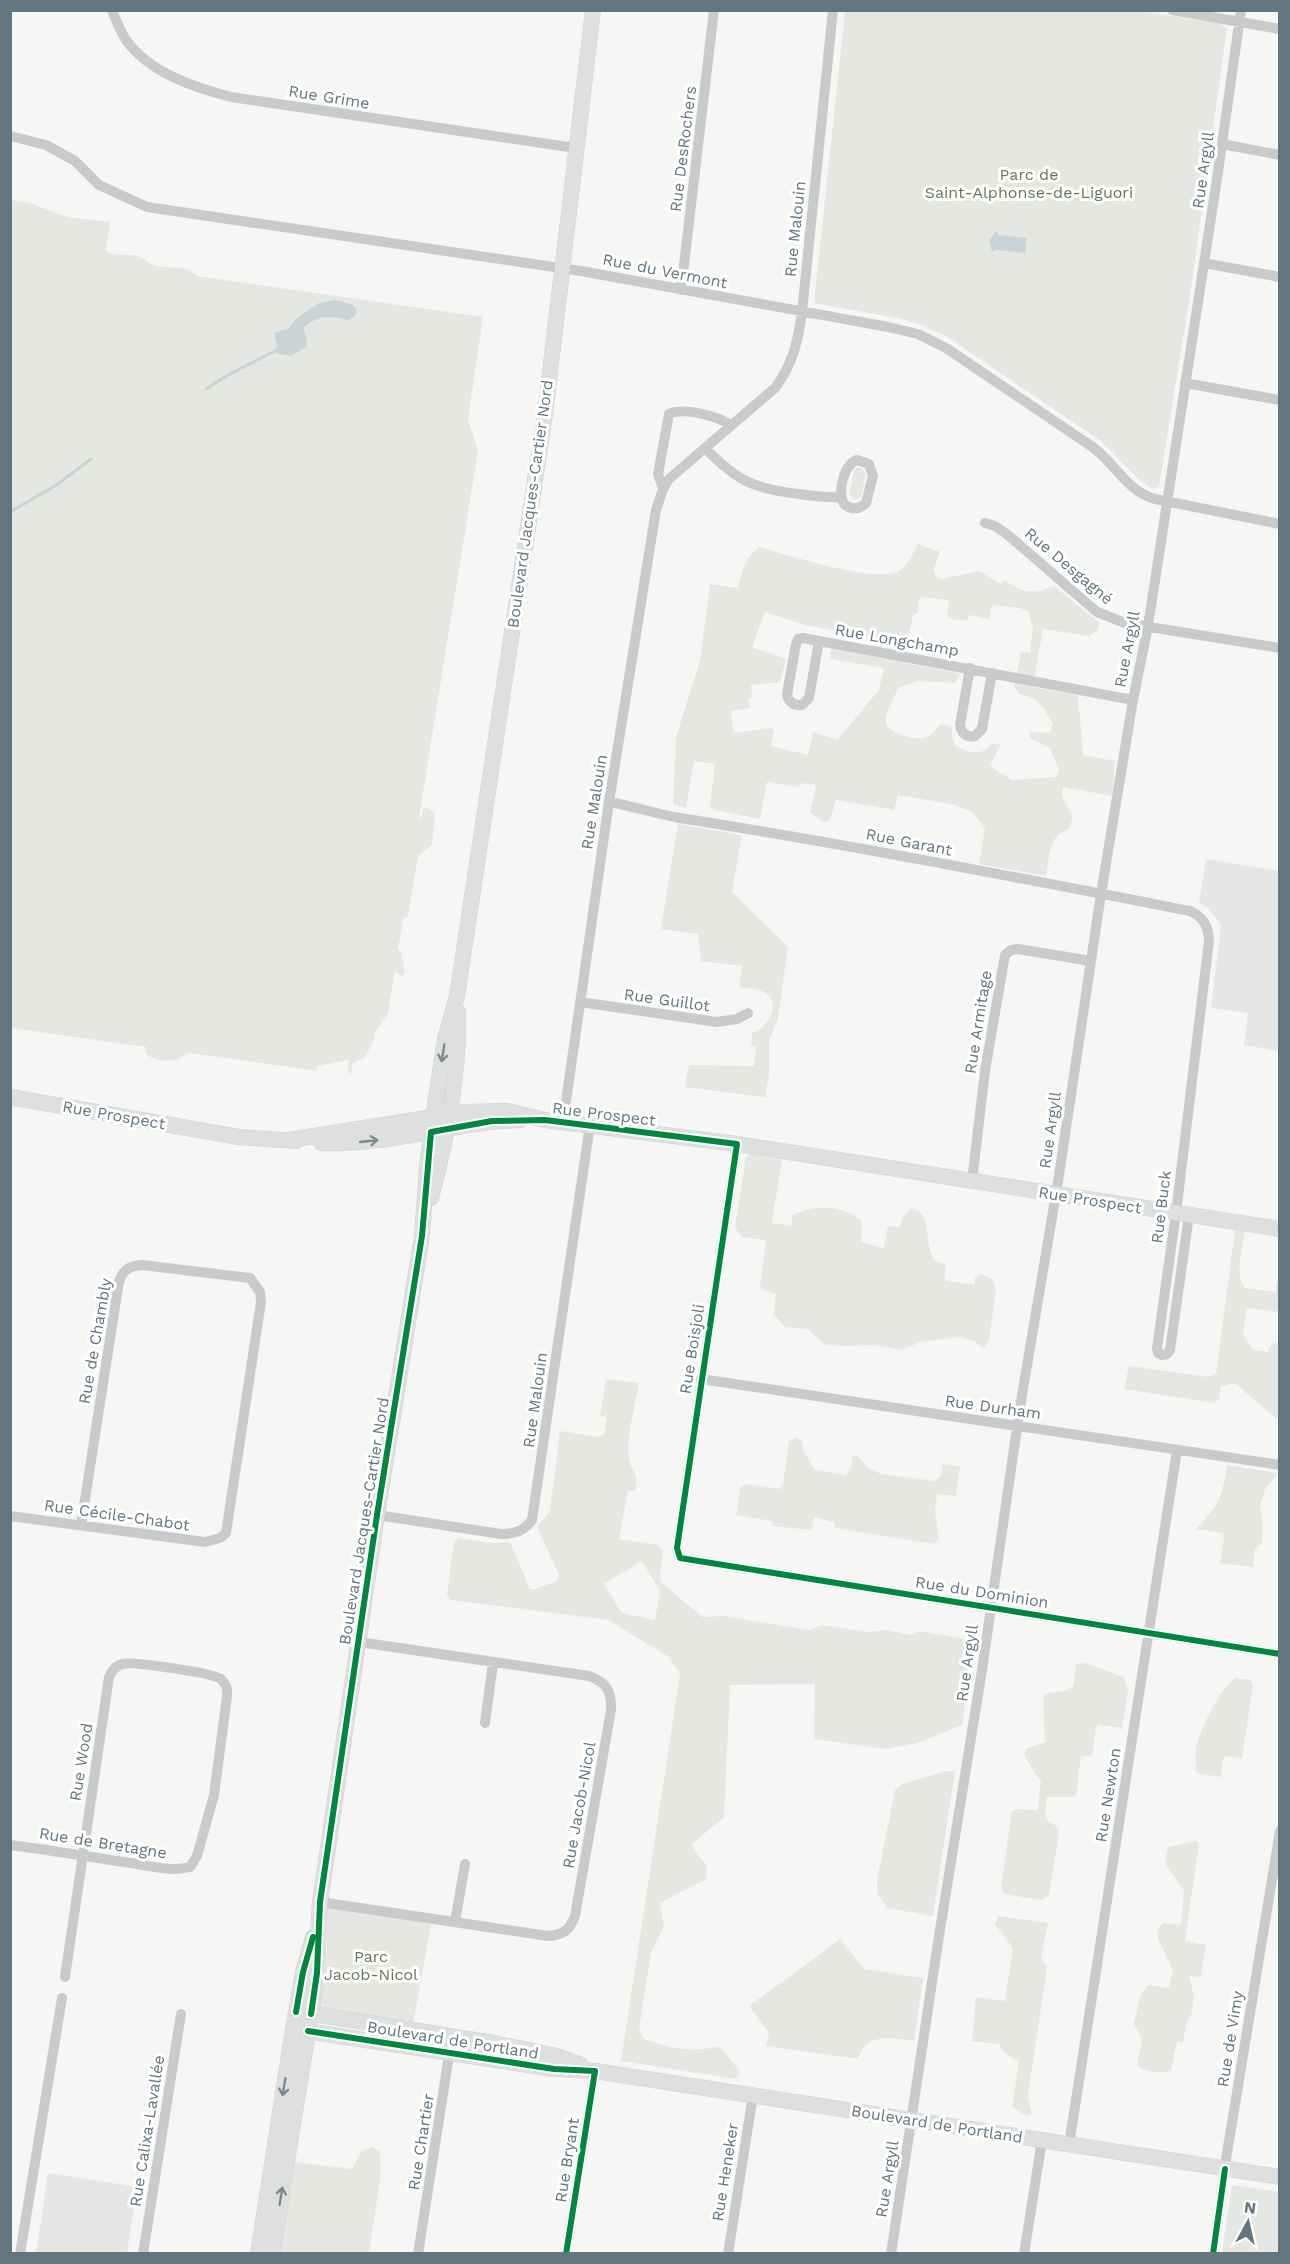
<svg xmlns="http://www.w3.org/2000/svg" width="1290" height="2264" viewBox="0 0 1290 2264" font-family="'Work Sans',sans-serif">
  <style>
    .built { fill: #e5e7e5 }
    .green { fill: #e5e8e2; fill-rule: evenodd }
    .water { fill: #c8d4d5 }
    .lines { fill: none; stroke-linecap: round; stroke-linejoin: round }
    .stream { stroke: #c8d4d5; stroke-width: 3 }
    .secondary-casing { stroke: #d2d3d3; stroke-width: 16 }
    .street { stroke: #c9cbcb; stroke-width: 10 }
    .secondary { stroke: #dedfdf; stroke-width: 15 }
    .cycleway-casing { stroke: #fff; stroke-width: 10 }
    .cycleway { stroke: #00873e; stroke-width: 6 }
    .oneway { stroke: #7b8b92 }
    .labels { text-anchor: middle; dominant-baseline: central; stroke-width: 6; stroke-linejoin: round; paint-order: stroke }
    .street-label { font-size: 16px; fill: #62767f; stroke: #fff }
    .park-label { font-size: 16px; fill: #677761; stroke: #fff }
  </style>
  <rect width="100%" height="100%" fill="#f6f6f5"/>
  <path class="built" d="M1206,859L1279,871V1051L1244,1045L1248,1013L1211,1008L1221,925L1208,908L1199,903Z
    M48,2173L137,2187L127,2253H36Z"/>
  <path class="green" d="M845,11H1139L1219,23L1227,28L1189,302L1159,487L1153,489C1131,477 1118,454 1098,439L946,336L919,324L901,319L814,303Z
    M11,200L30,203L67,217L110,222L106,250C114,257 123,254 133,255C141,256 145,260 151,264C165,271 184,262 197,276L483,317L468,419L478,451L419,817H422L423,809L426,807L435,813L432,845L418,857L408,916L403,920L398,949L401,951L405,973L401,976L395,971L388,1013L374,1034L375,1038L365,1057L352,1064L351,1074L348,1072L349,1060L317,1066L318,1071L189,1053C184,1054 180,1059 175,1060C166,1062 150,1060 145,1052L146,1047L11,1028Z
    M857,468H862L866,474L861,497L856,500L849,495L854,471Z
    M918,544L940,552L934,569L936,577L941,579L979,571L1001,584L1004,580C1025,593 1031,595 1054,586L1100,623L1097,631L1089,636L1043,629L1033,687L1078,695L1083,755L1115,761L1112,796L1063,787L1062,796L1073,817L1069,829C1048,834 1050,858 1046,876L979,864L985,828L973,813L955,805L898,795L894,810L836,800L830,820L823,822L810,813L816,785L804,783L797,787L767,782L760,819L715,810L710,807L715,764L694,761L686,808L673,804L676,737L700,661L710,584L738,588C742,571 745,558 759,547C788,555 875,584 899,571C908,566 913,552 918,544ZM920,597L949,600L947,616L954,620H968L969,615L990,619L992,605L1020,608L1029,612L1033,628L1030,653L1021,652L1014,687L1019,694C1039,697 1044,708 1053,724L1050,733L1030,732V738L1050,748L1059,770L1056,777L1012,780L990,766L1001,744H991C981,758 967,752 955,745L952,737V727L941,724C937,728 932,735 927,737C919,742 888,733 886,723C884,713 895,697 898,688L918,681L955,683L960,676L958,673L834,649L830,653L831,659L884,668L879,690L837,740L813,732L808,755L771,746L774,730L770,728L734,733L731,711L750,708L749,699L752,698L751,685L780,682L786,659L752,647L765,612L805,625L907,643L913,616L918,612Z
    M678,824L742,835L732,892L788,947L778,1018L769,1041V1075L765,1097L685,1087L689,1065L754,1066L756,1046L751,1045L752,1033C771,1026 784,999 759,990C753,988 745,988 739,987L742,966L701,961L698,934L661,929Z
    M750,1154L782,1160L772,1223L791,1226L793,1215C815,1204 843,1205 862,1221L861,1242L884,1248L888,1226L899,1227L903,1217L911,1208C930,1212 926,1231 929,1246C930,1250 932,1256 934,1260L946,1265L944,1280L975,1285V1278L981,1274L992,1279L996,1290L989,1341L984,1348L974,1341L960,1337L920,1342L902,1350L874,1345L841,1346L824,1344L808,1329L785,1327L774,1315L776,1294L764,1290L760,1286L766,1240L742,1237L735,1228L746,1156Z
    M1235,1230L1245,1231C1243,1247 1234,1275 1245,1288L1275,1292L1279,1274V1312L1247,1308L1243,1334L1253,1350L1268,1352C1270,1345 1272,1343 1279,1343V1421L1235,1383L1221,1386L1219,1399L1214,1403L1124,1389L1129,1366L1209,1377L1216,1374Z
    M606,1379L639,1383C636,1404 625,1439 629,1459C633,1476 639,1472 635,1491H628L619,1539L658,1545L663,1552L660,1574L661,1582L702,1617L723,1616L809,1630L822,1625L868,1632L886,1630L912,1635L919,1631L972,1640L974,1644L962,1725L918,1743L885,1749L814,1739L815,1684L730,1685L724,1817L691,1845L707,1866L706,1879L660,1903L664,1926L651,1953L639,2029L644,2039C673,2049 688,2052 719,2047L725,2052L740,2072L736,2079L621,2061L680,1674L669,1657L608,1620L450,1600L447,1594L454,1542L459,1538L494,1543L510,1542L530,1589H535L557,1581L559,1575L537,1527L550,1511L560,1431L598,1437L604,1434L607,1417L600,1416ZM642,1561L660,1591L655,1620L622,1613L604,1584Z
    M797,1438L802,1441L804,1452L815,1470L846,1475L851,1467L853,1455L858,1456L867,1467L881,1474L935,1481L941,1476L943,1464L960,1466L956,1496L937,1494L935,1511L939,1539L934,1544L835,1528L834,1522L814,1517L812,1530L773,1526L772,1521L736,1515L740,1488L746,1484L779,1489L783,1485L789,1441Z
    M1227,1465L1278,1473L1265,1489L1260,1505L1263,1523L1262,1543L1255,1549L1253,1567L1220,1563L1224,1538L1223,1533L1196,1529C1220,1503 1221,1501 1227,1465Z
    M1085,1663L1124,1677L1128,1692L1122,1728L1099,1725L1096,1727L1092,1755L1081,1757L1076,1795L1074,1797H1047L1045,1812L1047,1820L1055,1825L1059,1832L1049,1895L1042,1900L1004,1894L1001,1887L1012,1811L1016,1809L1038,1810L1041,1781L1036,1775L1024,1755L1026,1749L1045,1742L1043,1697L1045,1694L1068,1690L1073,1686L1076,1664Z
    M1235,1678L1250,1680L1253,1685L1242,1758L1226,1756L1223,1759L1221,1777L1200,1774L1196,1772C1196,1764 1195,1755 1196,1748C1201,1727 1219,1691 1235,1678Z
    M946,1771H955L933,1916L887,1908L877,1893V1880L895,1790L902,1784Z
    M1196,1841L1199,1844L1185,1941L1206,1945L1201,1977L1189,1976L1194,1996L1191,2016L1187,2021L1183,2042H1177L1171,2070C1162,2075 1144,2072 1137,2065L1142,2039L1134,2024L1140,1996L1148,1985L1169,1988L1173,1970L1159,1941L1157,1930L1163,1923L1181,1925L1184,1891L1165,1863L1168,1847Z
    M320,1902L432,1919L412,2030L311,2014Z
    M998,1916L1048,1923L1041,1959L1047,1967L1028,2096L1032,2113L1027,2116L1012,2107L1019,2062L1003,2051L999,2044L972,2041L976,1997L1005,2001L1013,1948L995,1924Z
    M840,1939L864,1969L923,1978L914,2041C891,2038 866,2032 858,2059L766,2046L769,2033L749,2006Z
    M372,2147L380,2152L381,2174L369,2253L280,2254L294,2162L352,2169L362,2151Z
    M1232,2185L1279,2192V2253H1222Z"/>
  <path class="water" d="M996,231L998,235L1027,238L1025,253L996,250L992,252L989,240Z
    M336,300L353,305L357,310L354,317L348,320C328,316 320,314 303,328L307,340L306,347L291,356L278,354L274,350L277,348L274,333L289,328L296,319L319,303Z"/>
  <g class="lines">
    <path class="stream" d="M206,389L228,375L275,351
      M10,512L55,486L91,459"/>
    <defs>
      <path id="secondary" d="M10,1097L239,1137L297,1141
        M289,1140L464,1112L507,1111L545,1120L737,1144L1280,1229
        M321,1143C389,1146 454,1122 521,1120
        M431,1198C447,1138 460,1073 458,1012
        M301,2012L494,2043L557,2056L581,2065
        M293,2029L554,2069L595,2071L1280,2177
        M258,2254L293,2029L303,1972L313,1937
        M272,2254L314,1995L320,1902L377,1515L422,1236L427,1166L436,1098L445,1039L457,996L545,414L593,10"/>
    </defs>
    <use href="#secondary" class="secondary-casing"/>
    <path class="street" d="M112,10C116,20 120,31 126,40C150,73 193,87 231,97L575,148
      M1172,10L1280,29
      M10,136L46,145L75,161L99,185L147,207L581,271L888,327L918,334L946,348L1094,448C1116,465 1127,491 1155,499L1280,524
      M1222,144L1280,155
      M1204,263L1280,277
      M681,290L714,10
      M1185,383L1280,400
      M705,448C737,481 754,489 799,494C813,496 827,498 841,497
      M857,460L869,464L873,476L866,503C859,510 851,510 844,504C837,491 844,465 857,460Z
      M663,489L658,474L669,414C682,407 720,416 731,426
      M985,523L995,526L1008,535L1097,612L1125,623L1280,648
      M819,641L809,698L802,705C794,706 788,702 787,694L796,644L798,639L803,638L1133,700
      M970,668L960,725C961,733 967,738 975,736L982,729L992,673
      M609,802C633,806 656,814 680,818C851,845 1020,878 1190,911C1204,918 1208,925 1209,941L1176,1213L1157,1348L1158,1353L1162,1355L1167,1354L1170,1350L1189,1215
      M580,1002L717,1022L737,1019L748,1013
      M563,1122L609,802L656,510L663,489L669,479L775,388C793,364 798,341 802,312L833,10
      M737,1144L677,1548L680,1558L1280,1654
      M972,1181L985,1071L1005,955L1011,950L1018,949L1091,961
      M701,1379L1280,1465
      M377,1515L501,1534C515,1534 524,1531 532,1520L590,1125
      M10,1516L205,1542L220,1538L226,1533L261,1302L260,1292L250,1278L142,1265C129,1266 124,1269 119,1281L81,1525
      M485,1723L493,1663
      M10,1845C50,1850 90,1857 130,1863C150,1866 171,1872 190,1867L197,1856L214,1795L227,1696C228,1689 226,1684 221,1679C213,1673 132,1661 122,1664C115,1666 112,1671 109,1677L65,1977
      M320,1902L548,1936C563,1935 570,1930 575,1916L611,1710C612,1691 606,1682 589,1676L359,1642
      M455,1922L465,1864
      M1069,2145L1177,1450
      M20,2254L62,1998
      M143,2254L181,2014
      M418,2254L452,2036
      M566,2254L595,2071
      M728,2254L753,2095
      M891,2254L939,1936L982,1670L1020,1407L1058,1182L1101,894L1133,700L1148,626L1217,179L1241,10
      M1024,2254L1042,2140
      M1213,2254L1227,2153L1280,1831"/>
    <use href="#secondary" class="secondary"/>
    <defs>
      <path id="cycleway" d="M296,2012L303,1972L313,1937
        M311,2014L317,1973L320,1902L377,1515L422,1236L431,1132L492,1121L545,1120L737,1144L677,1548L680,1558L1280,1654
        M308,2031L554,2069L595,2071L566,2254
        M1213,2254L1225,2169"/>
    </defs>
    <use href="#cycleway" class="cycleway-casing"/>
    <use href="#cycleway" class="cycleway"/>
  </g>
  <defs><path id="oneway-shaft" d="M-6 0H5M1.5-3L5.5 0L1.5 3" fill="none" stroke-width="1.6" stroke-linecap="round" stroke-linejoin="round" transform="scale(1.5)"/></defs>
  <g class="oneway">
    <use href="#oneway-shaft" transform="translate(443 1053) rotate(99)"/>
    <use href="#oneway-shaft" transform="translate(369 1141) rotate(-6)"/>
    <use href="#oneway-shaft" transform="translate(284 2087) rotate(99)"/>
    <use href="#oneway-shaft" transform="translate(281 2196) rotate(-81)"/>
  </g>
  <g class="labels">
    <g class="street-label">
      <text transform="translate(329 97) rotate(9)">Rue Grime</text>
      <text transform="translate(683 149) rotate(-83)">Rue DesRochers</text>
      <text transform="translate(1203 170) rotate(-82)">Rue Argyll</text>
      <text transform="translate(795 229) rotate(-84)">Rue Malouin</text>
      <text transform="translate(665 271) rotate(11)">Rue du Vermont</text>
      <text transform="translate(530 504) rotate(-82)">Boulevard Jacques-Cartier Nord</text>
      <text transform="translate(1069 566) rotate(40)">Rue Desgagné</text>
      <text transform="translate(897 640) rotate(10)">Rue Longchamp</text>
      <text transform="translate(1127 649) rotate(-79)">Rue Argyll</text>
      <text transform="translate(594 802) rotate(-81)">Rue Malouin</text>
      <text transform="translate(909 842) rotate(11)">Rue Garant</text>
      <text transform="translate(667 1000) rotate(8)">Rue Guillot</text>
      <text transform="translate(978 1022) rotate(-81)">Rue Armitage</text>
      <text transform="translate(604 1114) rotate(7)">Rue Prospect</text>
      <text transform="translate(114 1115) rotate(10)">Rue Prospect</text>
      <text transform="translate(1050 1130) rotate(-82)">Rue Argyll</text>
      <text transform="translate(1090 1200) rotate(9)">Rue Prospect</text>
      <text transform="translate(1161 1207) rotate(-83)">Rue Buck</text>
      <text transform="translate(95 1341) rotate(-80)">Rue de Chambly</text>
      <text transform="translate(692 1349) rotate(-81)">Rue Boisjoli</text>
      <text transform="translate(535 1400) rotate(-82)">Rue Malouin</text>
      <text transform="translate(993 1407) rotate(8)">Rue Durham</text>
      <text transform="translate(117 1515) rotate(8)">Rue Cécile-Chabot</text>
      <text transform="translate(364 1521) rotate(-81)">Boulevard Jacques-Cartier Nord</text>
      <text transform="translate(982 1592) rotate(9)">Rue du Dominion</text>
      <text transform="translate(967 1663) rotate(-82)">Rue Argyll</text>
      <text transform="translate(81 1762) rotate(-81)">Rue Wood</text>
      <text transform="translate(1108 1795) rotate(-81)">Rue Newton</text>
      <text transform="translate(579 1805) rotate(-80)">Rue Jacob-Nicol</text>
      <text transform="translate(103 1843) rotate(9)">Rue de Bretagne</text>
      <text transform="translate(1230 2039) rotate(-81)">Rue de Vimy</text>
      <text transform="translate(453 2040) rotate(9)">Boulevard de Portland</text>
      <text transform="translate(937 2124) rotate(9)">Boulevard de Portland</text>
      <text transform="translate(147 2131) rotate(-81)">Rue Calixa-Lavallée</text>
      <text transform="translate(421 2142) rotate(-81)">Rue Chartier</text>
      <text transform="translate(567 2160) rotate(-81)">Rue Bryant</text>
      <text transform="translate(725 2172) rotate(-81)">Rue Heneker</text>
      <text transform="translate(887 2179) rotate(-81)">Rue Argyll</text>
    </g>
    <g class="park-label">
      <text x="1029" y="174">Parc de<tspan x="1029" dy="18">Saint-Alphonse-de-Liguori</tspan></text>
      <text x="371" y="1956">Parc<tspan x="371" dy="18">Jacob-Nicol</tspan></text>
    </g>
  </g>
  <rect width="1290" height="2264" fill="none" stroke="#62767f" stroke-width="24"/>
  <g transform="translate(1248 2222) rotate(8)" stroke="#ffffff" stroke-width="4.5" paint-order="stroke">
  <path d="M0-4.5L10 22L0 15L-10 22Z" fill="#62767f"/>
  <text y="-9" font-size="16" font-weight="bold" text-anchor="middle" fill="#62767f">N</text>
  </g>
</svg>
